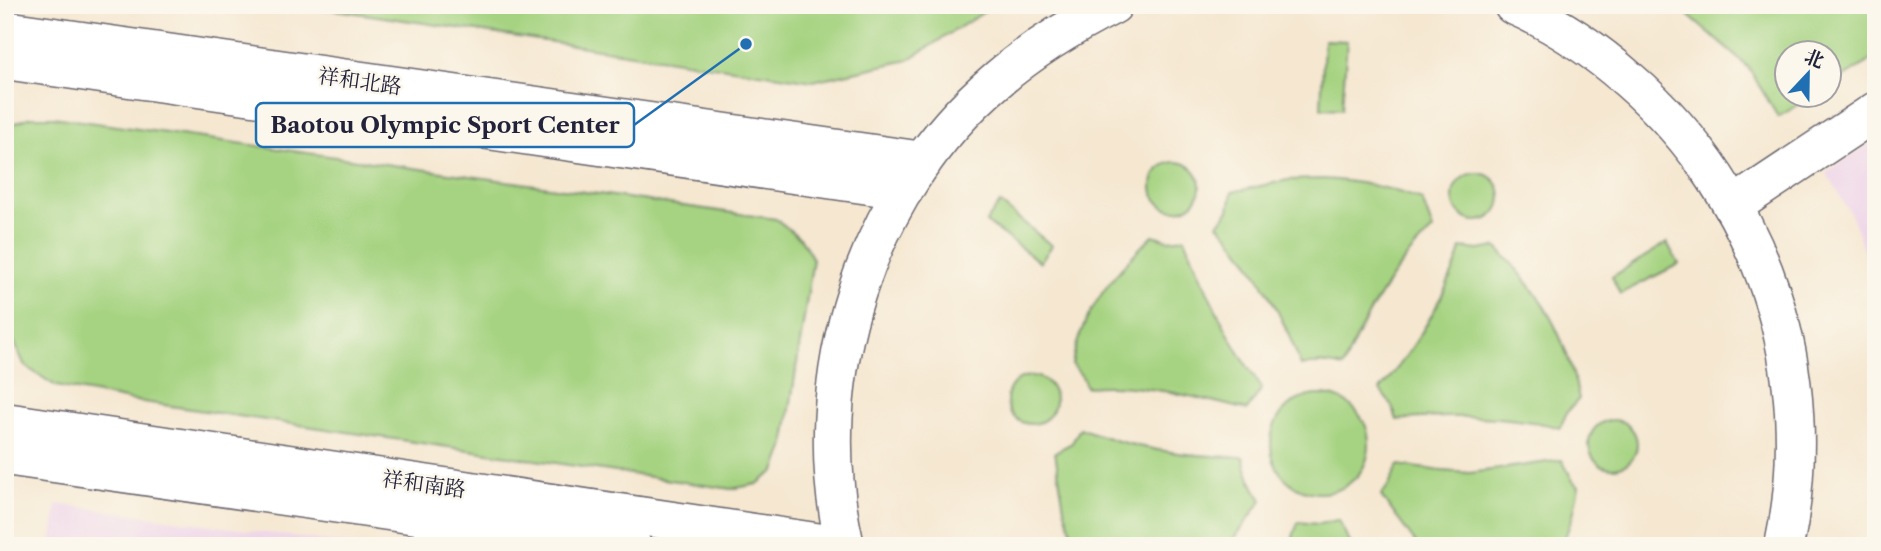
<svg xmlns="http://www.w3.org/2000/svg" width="1881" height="551" viewBox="0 0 1881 551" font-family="'Libre Caslon Text','Noto Serif SC',serif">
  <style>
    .built { fill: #edd1e9 }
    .green { fill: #a6d381; stroke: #647a5e; stroke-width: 2 }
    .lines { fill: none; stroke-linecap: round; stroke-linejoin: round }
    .minor-casing { stroke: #6c676f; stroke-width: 41 }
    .minor { stroke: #fff; stroke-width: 38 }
    .labels { text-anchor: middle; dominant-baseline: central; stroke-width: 5; stroke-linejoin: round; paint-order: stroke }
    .street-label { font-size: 21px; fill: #22223b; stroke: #fbf7ec }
    .leader { fill: none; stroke: #1f6fb2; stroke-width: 2.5 }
    .callout-dot { fill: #1f6fb2; stroke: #fbf7ec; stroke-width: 2.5 }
    .callout { fill: #fbf7ec; stroke: #1f6fb2; stroke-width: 2.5 }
    .callout-label { font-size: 23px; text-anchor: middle; font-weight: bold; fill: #22223b }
  </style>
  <rect width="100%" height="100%" fill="#fbf7ec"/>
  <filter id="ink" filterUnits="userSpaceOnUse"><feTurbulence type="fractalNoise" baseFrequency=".0143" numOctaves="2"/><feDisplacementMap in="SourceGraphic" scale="14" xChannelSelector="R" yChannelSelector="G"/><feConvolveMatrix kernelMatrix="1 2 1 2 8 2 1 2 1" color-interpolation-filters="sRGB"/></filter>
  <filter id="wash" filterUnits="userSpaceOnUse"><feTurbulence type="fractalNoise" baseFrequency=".00686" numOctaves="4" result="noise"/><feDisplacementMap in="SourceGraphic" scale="28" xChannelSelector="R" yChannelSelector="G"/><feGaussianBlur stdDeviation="1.57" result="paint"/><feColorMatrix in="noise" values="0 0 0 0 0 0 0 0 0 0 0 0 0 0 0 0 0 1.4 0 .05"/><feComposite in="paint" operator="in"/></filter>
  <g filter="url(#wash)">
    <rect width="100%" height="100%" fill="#f5e7d0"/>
    <path class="built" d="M1876,140V290L1853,218L1826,172Z
      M57,504L361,546H51Z"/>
    <path class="green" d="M303,5H995L908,60L813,81Z
      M1676,5H1876V57L1829,86L1828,52H1786V94L1815,95L1778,117L1748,67Z
      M1324,40L1347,41L1342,109L1321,108Z
      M30,117H53L776,219L801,239L813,259L784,448L775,471L757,484L731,489L130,400L56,386L25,366L13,340L5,240V134L8,126Z
      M1152 186a24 24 0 1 1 48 0a24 24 0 1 1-48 0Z
      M1453 197a24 24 0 1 1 48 0a24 24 0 1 1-48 0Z
      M1324,179C1359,181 1388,187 1422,200L1433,230C1394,264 1363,320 1343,367C1329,363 1315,362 1301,366C1284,318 1254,260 1218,224L1229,210L1232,192L1288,180Z
      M1000,203L1052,246L1040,262L986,222Z
      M1153,235L1168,240L1185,238C1206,291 1229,342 1262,388L1247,410C1197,397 1138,382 1086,387L1083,378L1072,364C1081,312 1116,271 1153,235Z
      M1667,243L1679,264L1620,294L1612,277Z
      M1496,247C1542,293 1566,335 1579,399L1567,412L1560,428C1546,423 1531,422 1517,420C1476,415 1438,416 1397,420L1392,406L1380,390C1405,360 1426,329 1443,293C1450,278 1458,264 1461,248L1479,250Z
      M1007 400a24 24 0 1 1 48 0a24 24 0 1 1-48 0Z
      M1271 444a49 49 0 1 1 98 0a49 49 0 1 1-98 0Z
      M1589 444a24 24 0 1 1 48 0a24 24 0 1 1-48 0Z
      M1080,428C1132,449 1188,457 1243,457C1246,473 1252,486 1262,500L1229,546H1076L1064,508L1055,452L1072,443Z
      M1562,460L1573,481L1579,486L1573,515L1562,546H1418L1381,496L1390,483L1398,465L1442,471L1470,473Z
      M1338,520L1352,546H1290L1298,522L1318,524Z"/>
  </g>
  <g filter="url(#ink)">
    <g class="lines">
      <defs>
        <path id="minor" d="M1513,5C1555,23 1595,50 1629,80C1763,196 1821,372 1784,546
          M5,30L923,161
          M5,60L904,190
          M1733,206L1876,111
          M5,422L842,546
          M5,456L632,546
          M845,546C805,378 866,191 997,80C1033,49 1071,26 1113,5"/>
      </defs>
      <use href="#minor" class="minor-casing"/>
      <use href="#minor" class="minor"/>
    </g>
  </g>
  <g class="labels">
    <g class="street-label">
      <text transform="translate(360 81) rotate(8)">祥和北路</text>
      <text transform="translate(424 484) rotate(8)">祥和南路</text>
    </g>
  </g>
  <path class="leader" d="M746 44L634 125"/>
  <circle class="callout-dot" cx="746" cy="44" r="7"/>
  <rect class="callout" x="256" y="103" width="378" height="44" rx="7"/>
  <g class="callout-label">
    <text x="445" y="133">Baotou Olympic Sport Center</text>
  </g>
  <rect width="1881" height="551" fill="none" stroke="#fbf7ec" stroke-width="28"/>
  <g transform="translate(1808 74) rotate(22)"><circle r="33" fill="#fbf7ec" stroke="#a4a2a5" stroke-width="2"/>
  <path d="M0-5L12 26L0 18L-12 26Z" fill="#1f6fb2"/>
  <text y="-10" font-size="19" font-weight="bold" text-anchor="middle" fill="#22223b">北</text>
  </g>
</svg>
